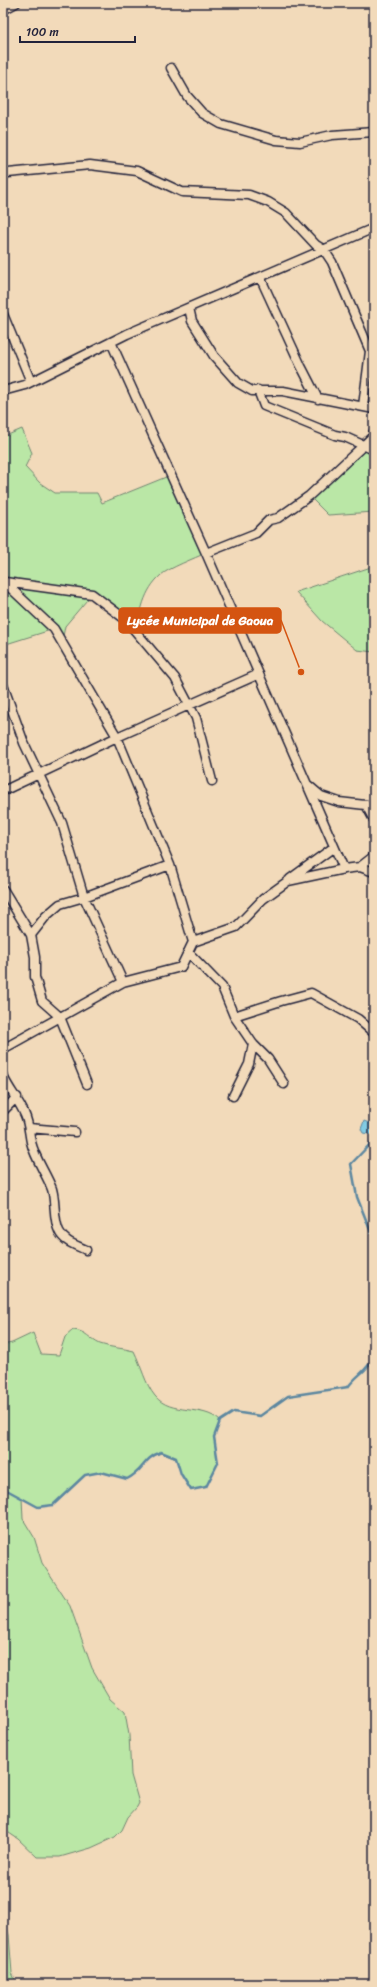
<svg xmlns="http://www.w3.org/2000/svg" width="377" height="1987" viewBox="0 0 377 1987" font-family="Sriracha,sans-serif">
  <style>
    .green { fill: #bae7a6; stroke: #6e8470 }
    .water { fill: #82cbe3; stroke: #5c87a0 }
    .lines { fill: none; stroke-linecap: round; stroke-linejoin: round }
    .stream { stroke: #5c87a0; stroke-width: 2.5 }
    .minor-casing { stroke: #22223b; stroke-width: 11 }
    .minor { stroke: #f2daba; stroke-width: 8 }
    .leader { fill: none; stroke: #d45411; stroke-width: 1.5 }
    .callout-dot { fill: #d45411; stroke: #f2daba; stroke-width: 1.5 }
    .callout { fill: #d45411; stroke: #d45411; stroke-width: 1.5 }
    .callout-label { font-size: 13px; text-anchor: middle; font-weight: bold; fill: #fff }
  </style>
  <rect width="100%" height="100%" fill="#f2daba"/>
  <filter id="ink" filterUnits="userSpaceOnUse"><feTurbulence type="fractalNoise" baseFrequency=".025" numOctaves="2"/><feDisplacementMap in="SourceGraphic" scale="8" xChannelSelector="R" yChannelSelector="G"/><feConvolveMatrix kernelMatrix="1 2 1 2 8 2 1 2 1" color-interpolation-filters="sRGB"/></filter>
  <g filter="url(#ink)">
    <path class="green" d="M22,429L32,453L25,467L40,483L55,493H97L102,503L171,475L206,553C195,558 169,568 161,575C144,590 139,613 138,634L92,594L65,626L62,642L54,629L3,645V437Z
      M365,444L374,450V512L328,515L309,496Z
      M374,566V652L357,650L322,621L296,592Z
      M73,1330C87,1331 89,1339 100,1344C111,1348 123,1348 134,1351C141,1365 145,1384 155,1396C171,1416 203,1404 220,1421L214,1437L218,1463L206,1487L191,1490L181,1474L176,1459L161,1453C142,1459 145,1470 127,1479L101,1472L85,1475L53,1505L38,1507L22,1498L23,1519L34,1537L42,1563L70,1606L92,1668L110,1699L125,1712L129,1735L131,1775L139,1803L137,1807L128,1817L122,1830L115,1837L91,1848L60,1857H37L18,1839L3,1829V1345L12,1343L33,1333L41,1354L59,1355L65,1337Z
      M3,1912L9,1935L12,1973L17,1984H3Z"/>
    <path class="water" d="M364,1121L369,1123L374,1122V1135L363,1133L361,1129Z"/>
    <g class="lines">
      <path class="stream" d="M374,1140L351,1164L357,1197L374,1240
        M374,1313L372,1325L374,1342
        M3,1488L38,1507L53,1505L85,1475L101,1472L127,1479C145,1470 142,1459 161,1452L176,1458L181,1474L191,1490L206,1487L218,1463L214,1437L220,1421L234,1412L260,1416L288,1396L348,1387C357,1374 368,1371 374,1356"/>
      <defs>
        <path id="minor" d="M3,10L16,3
          M171,68L187,96L202,113L221,124L276,140L300,142L332,135L374,132
          M3,172L8,173L90,165L137,171L182,192L249,195L268,202L286,213L316,245L324,250L332,262L370,351L363,406
          M260,277L301,366L318,399
          M189,308L192,321L214,356L238,383L252,391H283L374,409
          M3,314L31,382
          M111,342L206,553L344,869
          M258,390L264,406L335,435L345,437L374,450
          M3,391L25,385L127,334L374,228
          M206,553L256,533L269,520L278,518L309,496L365,444L373,436L374,431
          M3,581L54,629L117,737L170,865L193,942L181,967L123,982L3,1049
          M5,582L92,594L125,619L175,678L196,718L212,781
          M3,685L24,743L62,823L84,897L123,982
          M308,785L321,796L339,802L374,806
          M3,791L117,737L259,674
          M366,805L374,820
          M360,867L374,872
          M290,879L334,847
          M3,889L31,935L35,957V977L42,1001L60,1017L87,1084
          M31,935L46,916L60,904L84,897L170,865
          M193,942L236,927L263,899L288,881L344,869L360,867L374,856
          M188,952L222,987L234,1016L253,1044L268,1059L284,1084
          M234,1016L281,1001L311,993L358,1019L374,1033
          M3,1076C9,1090 19,1100 25,1115C29,1124 29,1133 31,1142C35,1159 46,1173 52,1189C56,1203 53,1218 59,1231C64,1242 76,1245 86,1250
          M233,1096L249,1064L253,1044
          M3,1111L17,1097
          M29,1128L75,1132"/>
      </defs>
      <use href="#minor" class="minor-casing"/>
      <use href="#minor" class="minor"/>
    </g>
  </g>
  <path class="leader" d="M301 672L281 620"/>
  <circle class="callout-dot" cx="301" cy="672" r="4"/>
  <rect class="callout" x="119" y="608" width="162" height="25" rx="4"/>
  <g class="callout-label">
    <text x="200" y="625">Lycée Municipal de Gaoua</text>
  </g>
  <rect width="377" height="1987" fill="none" stroke="#f2daba" stroke-width="16"/>
  <rect x="8" y="8" width="361" height="1971" fill="none" stroke="#22223b" stroke-width="1.5" filter="url(#ink)"/>
  <path d="M20 36v6h115v-6" fill="none" stroke="#22223b" stroke-width="2"/>
  <text x="26" y="36" font-size="12" fill="#22223b" stroke="#f2daba" stroke-width="3" paint-order="stroke">100 m</text>
</svg>
